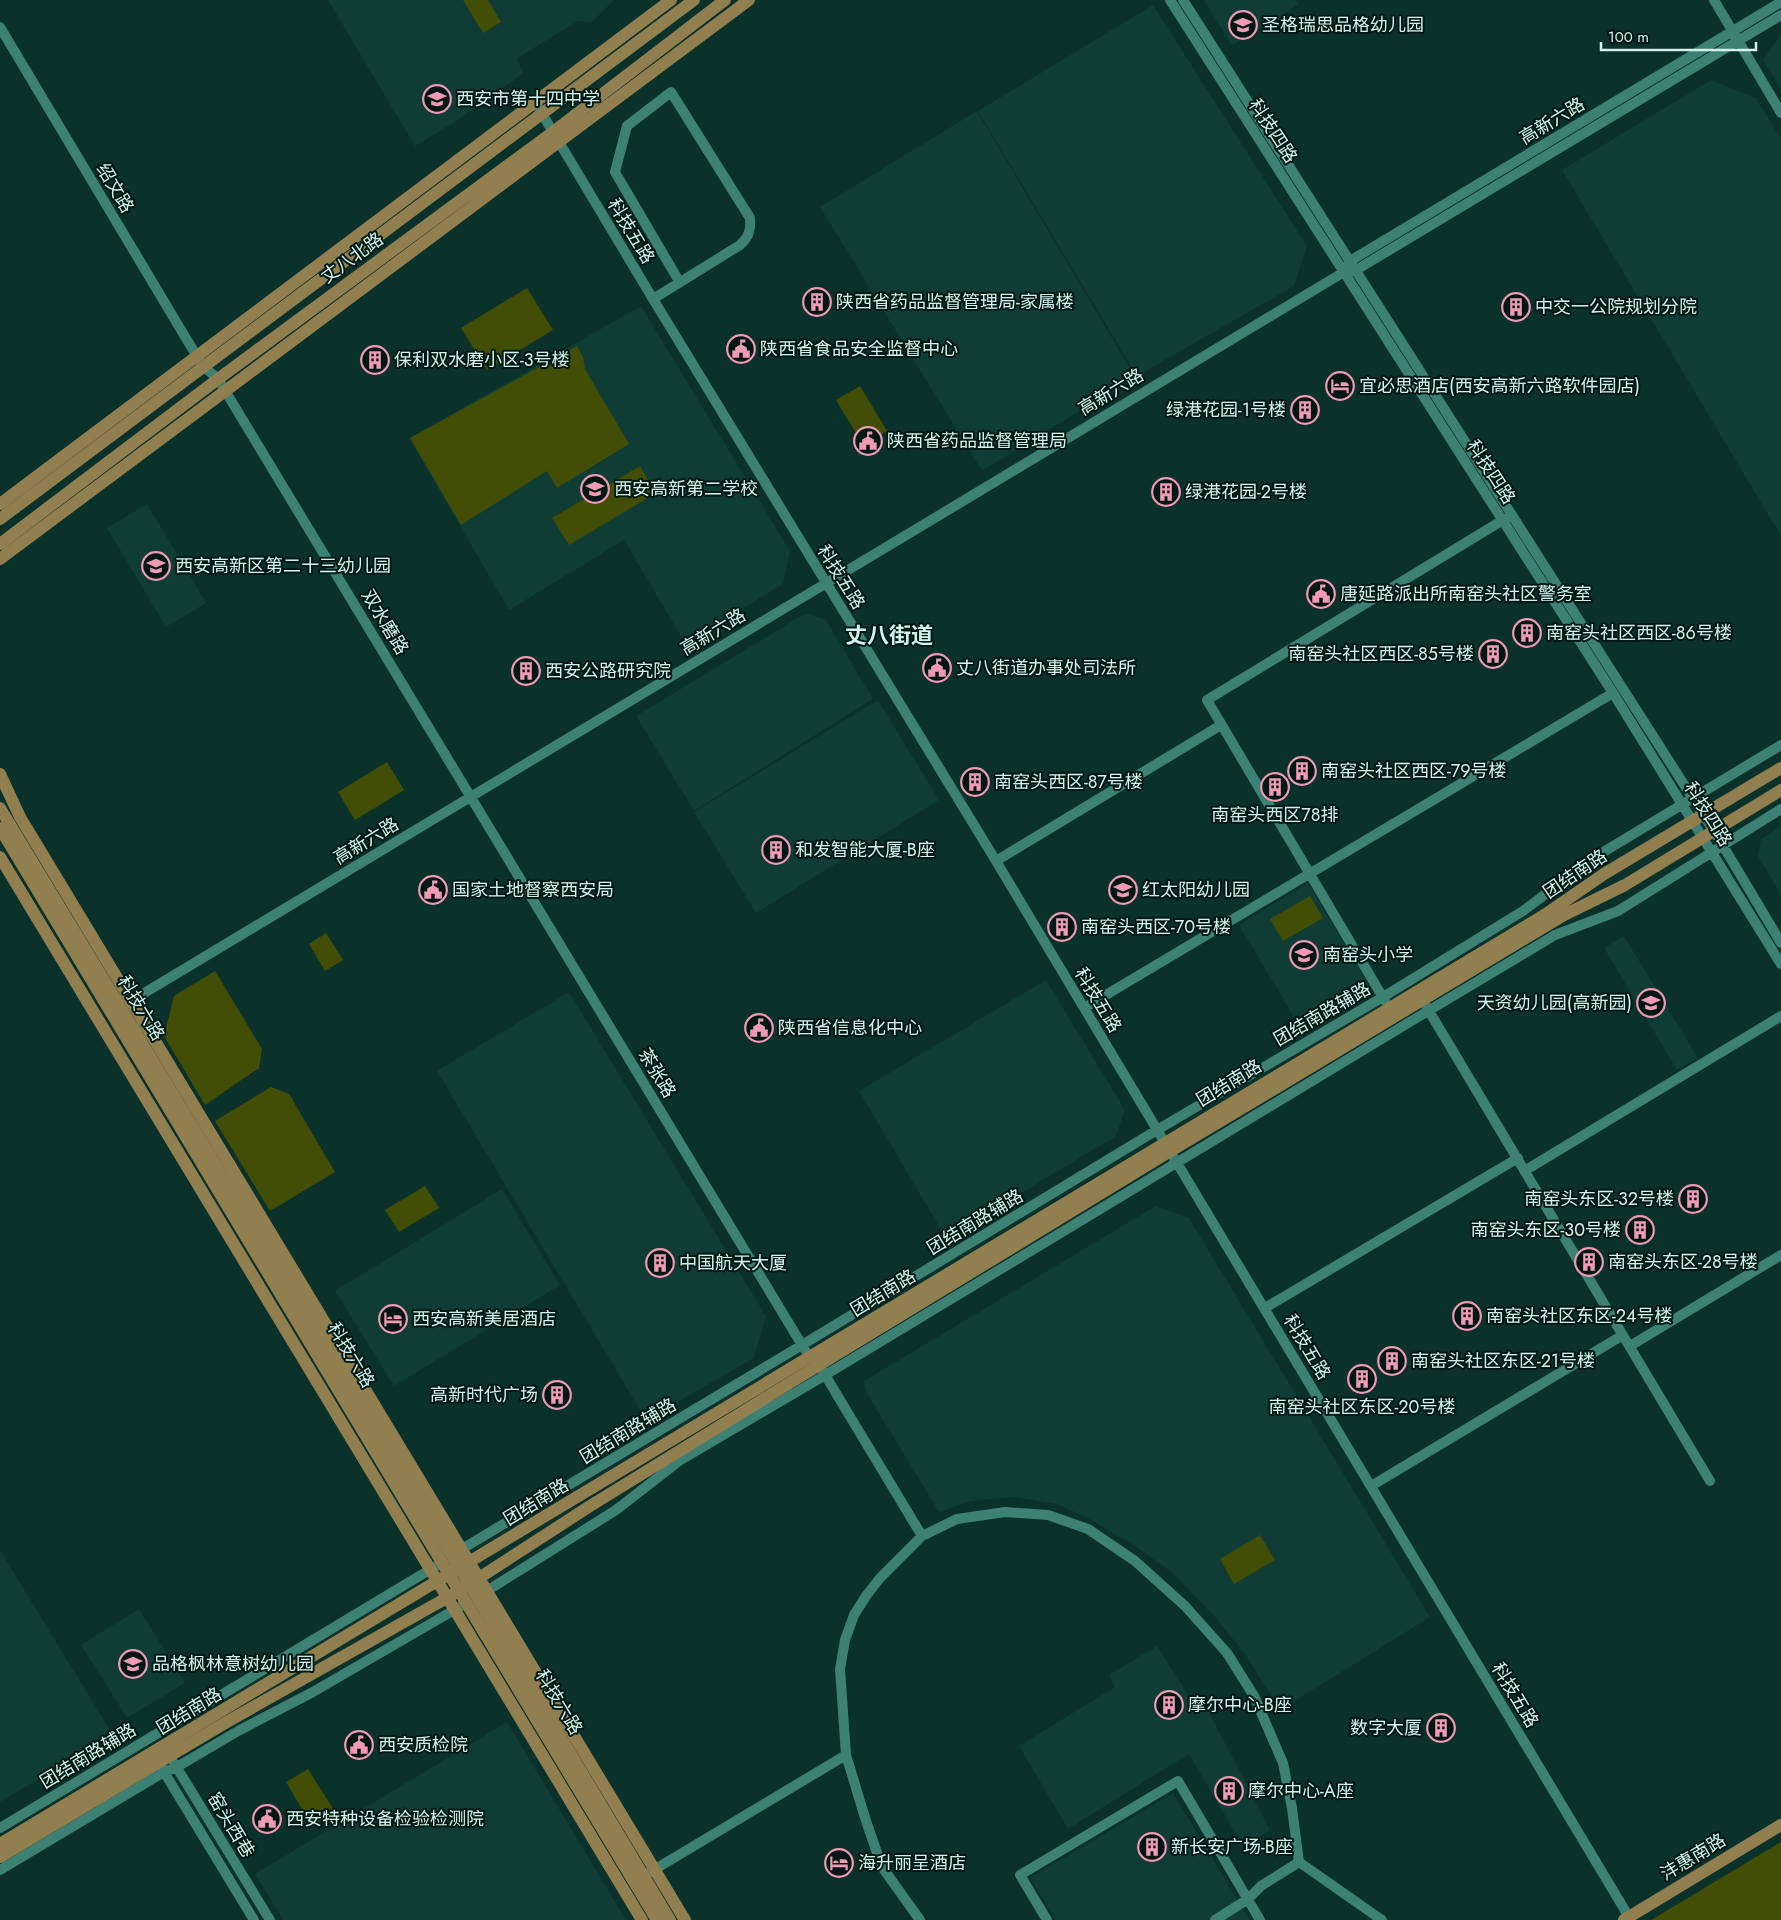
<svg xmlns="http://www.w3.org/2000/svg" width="1781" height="1920" viewBox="0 0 1781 1920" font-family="Jost,'Noto Sans SC',sans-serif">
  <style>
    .built { fill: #0f3c35 }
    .green { fill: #424e06 }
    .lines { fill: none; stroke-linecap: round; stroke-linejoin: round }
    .minor { stroke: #3c8174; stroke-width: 10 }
    .major { stroke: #917f4f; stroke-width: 12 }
    .labels { text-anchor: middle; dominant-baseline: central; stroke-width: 4; stroke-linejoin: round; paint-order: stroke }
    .poi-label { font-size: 18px; fill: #d2f3eb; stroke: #001813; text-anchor: start }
    .street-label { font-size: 18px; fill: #d2f3eb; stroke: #001813 }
    .district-label { font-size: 22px; font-weight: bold; fill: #d2f3eb; stroke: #001813 }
  </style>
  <rect width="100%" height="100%" fill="#0b312b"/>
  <path class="built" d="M328,0H614L591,23L578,21L516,59L524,73L450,125L415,146Z
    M1204,0H1296L1299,4L1232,46Z
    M1153,5L1307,246L1294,286L1137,376L978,111Z
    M1781,34V90L1763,60Z
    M1711,80L1756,98L1781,139V536L1562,170Z
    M977,111L1135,377L982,471L820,207Z
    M641,306L790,551L783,584L685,643L624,540L509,610L409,438Z
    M147,504L206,603L166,627L107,528Z
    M806,613L826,620L873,699L694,811L636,716Z
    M878,700L939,800L756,913L694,812Z
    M1781,826V895L1758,856L1761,839Z
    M1125,880L1133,892L1120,900L1113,888Z
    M1308,883L1369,985L1300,1027L1239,925Z
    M1624,936L1698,1058L1677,1070L1604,948Z
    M1046,980L1125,1110L1116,1136L946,1238L859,1091Z
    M569,992L766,1316L754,1358L646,1420L437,1071Z
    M502,1189L560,1285L394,1386L335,1291Z
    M1156,1206L1189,1218L1430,1617L1280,1710L1245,1654L1215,1617L1174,1574L1135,1546L1091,1520L1058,1504L1013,1497L971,1501L939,1512L866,1392L864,1381Z
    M0,1550L113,1735L0,1802Z
    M139,1609L185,1683L127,1718L81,1645Z
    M1157,1646L1192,1701L1207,1708L1270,1830L1243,1846L1189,1754L1068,1829L1019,1746L1115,1687L1109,1675Z
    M507,1722L626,1920H283L255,1874Z
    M1173,1793L1250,1920H1056L1030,1878Z"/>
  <path class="green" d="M463,0H488L501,22L483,33Z
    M527,288L553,330L487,370L461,328Z
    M577,346L583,357L585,369L629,444L557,488L547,471L461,525L410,438Z
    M860,386L887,431L863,445L836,400Z
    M640,466L656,493L569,545L552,518Z
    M387,762L404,790L355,820L338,792Z
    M1310,896L1323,918L1283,941L1270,919Z
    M326,933L343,960L325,971L309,944Z
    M215,971L262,1049L259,1068L205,1105L164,1036L174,996Z
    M271,1087L289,1094L335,1172L270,1211L215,1121Z
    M425,1186L439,1208L399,1232L385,1210Z
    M1260,1535L1275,1560L1234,1584L1220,1559Z
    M308,1769L335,1812L312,1826L286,1782Z
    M1781,1842V1920H1651Z"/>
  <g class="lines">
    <path class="minor" d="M1170,0L1613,693L1781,964
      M1183,0L1722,844L1781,943
      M1714,0L1781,113
      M0,27L187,340L203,366L218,379L805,1350
      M535,102L653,299L996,861L1629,1917
      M1347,266L1350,261L1781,2
      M653,299L740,245C749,237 751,230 750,218L671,92L627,126L615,172L679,281
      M996,861L1221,725
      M1385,1001L1207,700L1508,517
      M126,1004L1344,272L1356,270L1781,15
      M1426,1006L1710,1481
      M1084,1008L1613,693
      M1526,1170L1781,1016
      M1265,1308L1518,1158
      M1630,1346L1781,1255
      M822,1370L922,1536
      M1371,1486L1623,1335
      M457,1552L802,1345L1157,1130L1383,997L1523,911L1595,857L1781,745
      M482,1594L616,1510L679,1461L822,1377L1423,1014L1555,935L1618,911L1781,809
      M174,1763L270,1920
      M161,1767L254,1920
      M0,1828L436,1566
      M0,1870L164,1772L177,1767L238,1731L313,1692L461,1606
      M637,1880L846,1755
      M920,1920L882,1867L866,1821L846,1755L840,1669L845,1640L854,1615L866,1596L880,1578L922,1536L957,1519L1005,1512L1048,1515L1088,1529L1135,1561L1185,1606L1227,1653L1254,1696L1283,1763L1292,1808L1299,1862L1382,1920
      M1047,1920L1020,1875L1178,1781L1260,1920
      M1215,1920L1248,1899L1261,1886L1299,1862"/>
    <path class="major" d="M0,504L671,0
      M0,519L694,0
      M0,544L218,379L553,132L725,0
      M0,559L749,0
      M0,774L20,817L685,1920
      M0,808L469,1584L670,1920
      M0,828L657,1920
      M0,857L642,1920
      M0,1844C517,1536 1031,1223 1546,914L1604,874L1781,768
      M0,1857L225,1723L459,1591L590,1506L793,1381L1169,1152L1564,915L1625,885L1781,790
      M1624,1920L1781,1825"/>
  </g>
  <defs>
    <symbol id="school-ring" viewBox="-11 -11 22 22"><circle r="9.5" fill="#001813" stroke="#f09ab5" stroke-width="1.5"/><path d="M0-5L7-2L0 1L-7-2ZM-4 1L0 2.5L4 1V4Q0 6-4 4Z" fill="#f09ab5"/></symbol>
    <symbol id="building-ring" viewBox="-11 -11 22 22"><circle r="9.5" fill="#001813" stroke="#f09ab5" stroke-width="1.5"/><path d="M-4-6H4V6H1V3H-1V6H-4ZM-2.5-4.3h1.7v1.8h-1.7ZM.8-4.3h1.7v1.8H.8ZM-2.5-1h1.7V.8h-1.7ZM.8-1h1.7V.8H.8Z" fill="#f09ab5"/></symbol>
    <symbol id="civic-ring" viewBox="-11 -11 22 22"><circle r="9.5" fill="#001813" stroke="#f09ab5" stroke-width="1.5"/><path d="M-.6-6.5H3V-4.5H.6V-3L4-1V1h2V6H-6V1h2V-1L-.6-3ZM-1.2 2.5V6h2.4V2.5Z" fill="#f09ab5"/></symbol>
    <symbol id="hotel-ring" viewBox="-11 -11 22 22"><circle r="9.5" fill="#001813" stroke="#f09ab5" stroke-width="1.5"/><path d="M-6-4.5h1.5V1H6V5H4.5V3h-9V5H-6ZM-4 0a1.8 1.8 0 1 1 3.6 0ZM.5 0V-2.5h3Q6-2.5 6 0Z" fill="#f09ab5"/></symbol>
  </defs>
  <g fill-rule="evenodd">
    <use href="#school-ring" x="1227" y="9" width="32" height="32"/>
    <use href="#school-ring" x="421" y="83" width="32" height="32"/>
    <use href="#building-ring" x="801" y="286" width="32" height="32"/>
    <use href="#building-ring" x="1500" y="291" width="32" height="32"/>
    <use href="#civic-ring" x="725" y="333" width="32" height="32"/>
    <use href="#building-ring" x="359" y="344" width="32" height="32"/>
    <use href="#hotel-ring" x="1324" y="370" width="32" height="32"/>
    <use href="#building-ring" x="1289" y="394" width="32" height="32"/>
    <use href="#civic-ring" x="852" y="425" width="32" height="32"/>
    <use href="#school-ring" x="579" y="473" width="32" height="32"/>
    <use href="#building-ring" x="1150" y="476" width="32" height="32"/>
    <use href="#school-ring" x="140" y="550" width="32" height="32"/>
    <use href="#civic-ring" x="1305" y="578" width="32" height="32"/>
    <use href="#building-ring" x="1511" y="617" width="32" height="32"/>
    <use href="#building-ring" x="1477" y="638" width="32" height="32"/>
    <use href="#civic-ring" x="921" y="652" width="32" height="32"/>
    <use href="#building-ring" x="510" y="655" width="32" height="32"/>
    <use href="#building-ring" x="1286" y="755" width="32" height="32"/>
    <use href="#building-ring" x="959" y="766" width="32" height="32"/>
    <use href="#building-ring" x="1259" y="771" width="32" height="32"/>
    <use href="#building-ring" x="760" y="834" width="32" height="32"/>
    <use href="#civic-ring" x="417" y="874" width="32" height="32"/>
    <use href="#school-ring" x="1107" y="874" width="32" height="32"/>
    <use href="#building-ring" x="1046" y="911" width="32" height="32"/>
    <use href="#school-ring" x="1288" y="939" width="32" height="32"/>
    <use href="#school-ring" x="1635" y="987" width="32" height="32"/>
    <use href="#civic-ring" x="743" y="1012" width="32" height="32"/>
    <use href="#building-ring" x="1677" y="1183" width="32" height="32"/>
    <use href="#building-ring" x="1624" y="1214" width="32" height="32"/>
    <use href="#building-ring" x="1573" y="1246" width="32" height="32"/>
    <use href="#building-ring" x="644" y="1247" width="32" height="32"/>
    <use href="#building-ring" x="1451" y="1300" width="32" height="32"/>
    <use href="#hotel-ring" x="377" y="1303" width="32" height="32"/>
    <use href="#building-ring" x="1376" y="1345" width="32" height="32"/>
    <use href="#building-ring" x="1346" y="1363" width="32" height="32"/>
    <use href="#building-ring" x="541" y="1379" width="32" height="32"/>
    <use href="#school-ring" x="117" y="1648" width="32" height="32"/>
    <use href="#building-ring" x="1153" y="1689" width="32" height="32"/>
    <use href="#building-ring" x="1425" y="1712" width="32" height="32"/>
    <use href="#civic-ring" x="343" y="1729" width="32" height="32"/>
    <use href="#building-ring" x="1213" y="1775" width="32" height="32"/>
    <use href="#civic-ring" x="251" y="1803" width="32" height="32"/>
    <use href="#building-ring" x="1136" y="1831" width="32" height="32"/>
    <use href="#hotel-ring" x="823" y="1847" width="32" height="32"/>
  </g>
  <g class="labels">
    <g class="poi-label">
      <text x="1262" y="25">圣格瑞思品格幼儿园</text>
      <text x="456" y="99">西安市第十四中学</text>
      <text x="836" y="302">陕西省药品监督管理局-家属楼</text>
      <text x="1535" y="307">中交一公院规划分院</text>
      <text x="760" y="349">陕西省食品安全监督中心</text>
      <text x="394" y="360">保利双水磨小区-3号楼</text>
      <text x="1359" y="386">宜必思酒店(西安高新六路软件园店)</text>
      <text x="1286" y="410" text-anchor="end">绿港花园-1号楼</text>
      <text x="887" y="441">陕西省药品监督管理局</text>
      <text x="614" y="489">西安高新第二学校</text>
      <text x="1185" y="492">绿港花园-2号楼</text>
      <text x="175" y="566">西安高新区第二十三幼儿园</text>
      <text x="1340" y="594">唐延路派出所南窑头社区警务室</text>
      <text x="1546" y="633">南窑头社区西区-86号楼</text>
      <text x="1474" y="654" text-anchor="end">南窑头社区西区-85号楼</text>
      <text x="956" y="668">丈八街道办事处司法所</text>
      <text x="545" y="671">西安公路研究院</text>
      <text x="1321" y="771">南窑头社区西区-79号楼</text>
      <text x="994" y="782">南窑头西区-87号楼</text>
      <text x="1275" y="815" text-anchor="middle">南窑头西区78排</text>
      <text x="795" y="850">和发智能大厦-B座</text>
      <text x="452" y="890">国家土地督察西安局</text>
      <text x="1142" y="890">红太阳幼儿园</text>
      <text x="1081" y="927">南窑头西区-70号楼</text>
      <text x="1323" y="955">南窑头小学</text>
      <text x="1632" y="1003" text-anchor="end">天资幼儿园(高新园)</text>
      <text x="778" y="1028">陕西省信息化中心</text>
      <text x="1674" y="1199" text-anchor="end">南窑头东区-32号楼</text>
      <text x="1621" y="1230" text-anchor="end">南窑头东区-30号楼</text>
      <text x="1608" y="1262">南窑头东区-28号楼</text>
      <text x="679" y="1263">中国航天大厦</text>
      <text x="1486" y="1316">南窑头社区东区-24号楼</text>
      <text x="412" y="1319">西安高新美居酒店</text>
      <text x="1411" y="1361">南窑头社区东区-21号楼</text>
      <text x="538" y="1395" text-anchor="end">高新时代广场</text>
      <text x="1362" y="1407" text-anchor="middle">南窑头社区东区-20号楼</text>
      <text x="152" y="1664">品格枫林意树幼儿园</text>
      <text x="1188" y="1705">摩尔中心-B座</text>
      <text x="1422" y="1728" text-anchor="end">数字大厦</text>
      <text x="378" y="1745">西安质检院</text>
      <text x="1248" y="1791">摩尔中心-A座</text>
      <text x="286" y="1819">西安特种设备检验检测院</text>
      <text x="1171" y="1847">新长安广场-B座</text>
      <text x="858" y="1863">海升丽呈酒店</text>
    </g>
    <g class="street-label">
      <text transform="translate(1552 121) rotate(-31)">高新六路</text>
      <text transform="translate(1273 131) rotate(57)">科技四路</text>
      <text transform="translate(115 188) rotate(59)">绍文路</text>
      <text transform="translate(631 231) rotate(59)">科技五路</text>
      <text transform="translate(352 258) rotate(-36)">丈八北路</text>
      <text transform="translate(1111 392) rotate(-31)">高新六路</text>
      <text transform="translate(1491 472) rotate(57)">科技四路</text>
      <text transform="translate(841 577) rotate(58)">科技五路</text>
      <text transform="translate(385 622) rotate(59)">双水磨路</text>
      <text transform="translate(713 632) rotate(-31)">高新六路</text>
      <text transform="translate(1708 814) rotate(58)">科技四路</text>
      <text transform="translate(366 841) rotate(-31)">高新六路</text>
      <text transform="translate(1575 874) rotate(-34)">团结南路</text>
      <text transform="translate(1098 1000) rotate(59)">科技五路</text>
      <text transform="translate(141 1008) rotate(59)">科技六路</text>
      <text transform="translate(1322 1014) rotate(-30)">团结南路辅路</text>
      <text transform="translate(657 1073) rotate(59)">茶张路</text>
      <text transform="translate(1229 1083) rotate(-31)">团结南路</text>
      <text transform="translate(975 1222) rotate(-31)">团结南路辅路</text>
      <text transform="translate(883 1293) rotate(-31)">团结南路</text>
      <text transform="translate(1307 1347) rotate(59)">科技五路</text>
      <text transform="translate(351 1355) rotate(59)">科技六路</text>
      <text transform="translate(628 1431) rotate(-31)">团结南路辅路</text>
      <text transform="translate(536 1502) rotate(-31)">团结南路</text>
      <text transform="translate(1515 1695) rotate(59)">科技五路</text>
      <text transform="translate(559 1702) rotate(59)">科技六路</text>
      <text transform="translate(189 1711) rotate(-31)">团结南路</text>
      <text transform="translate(88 1756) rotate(-31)">团结南路辅路</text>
      <text transform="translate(231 1825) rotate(59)">窑头西巷</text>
      <text transform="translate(1693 1857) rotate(-31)">沣惠南路</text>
    </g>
    <g class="district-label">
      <text x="889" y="635">丈八街道</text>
    </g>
  </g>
  <path d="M1601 42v8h155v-8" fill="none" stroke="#d2f3eb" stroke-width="2.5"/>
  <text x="1608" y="42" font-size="15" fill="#d2f3eb" stroke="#001813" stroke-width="4" paint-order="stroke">100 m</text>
</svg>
